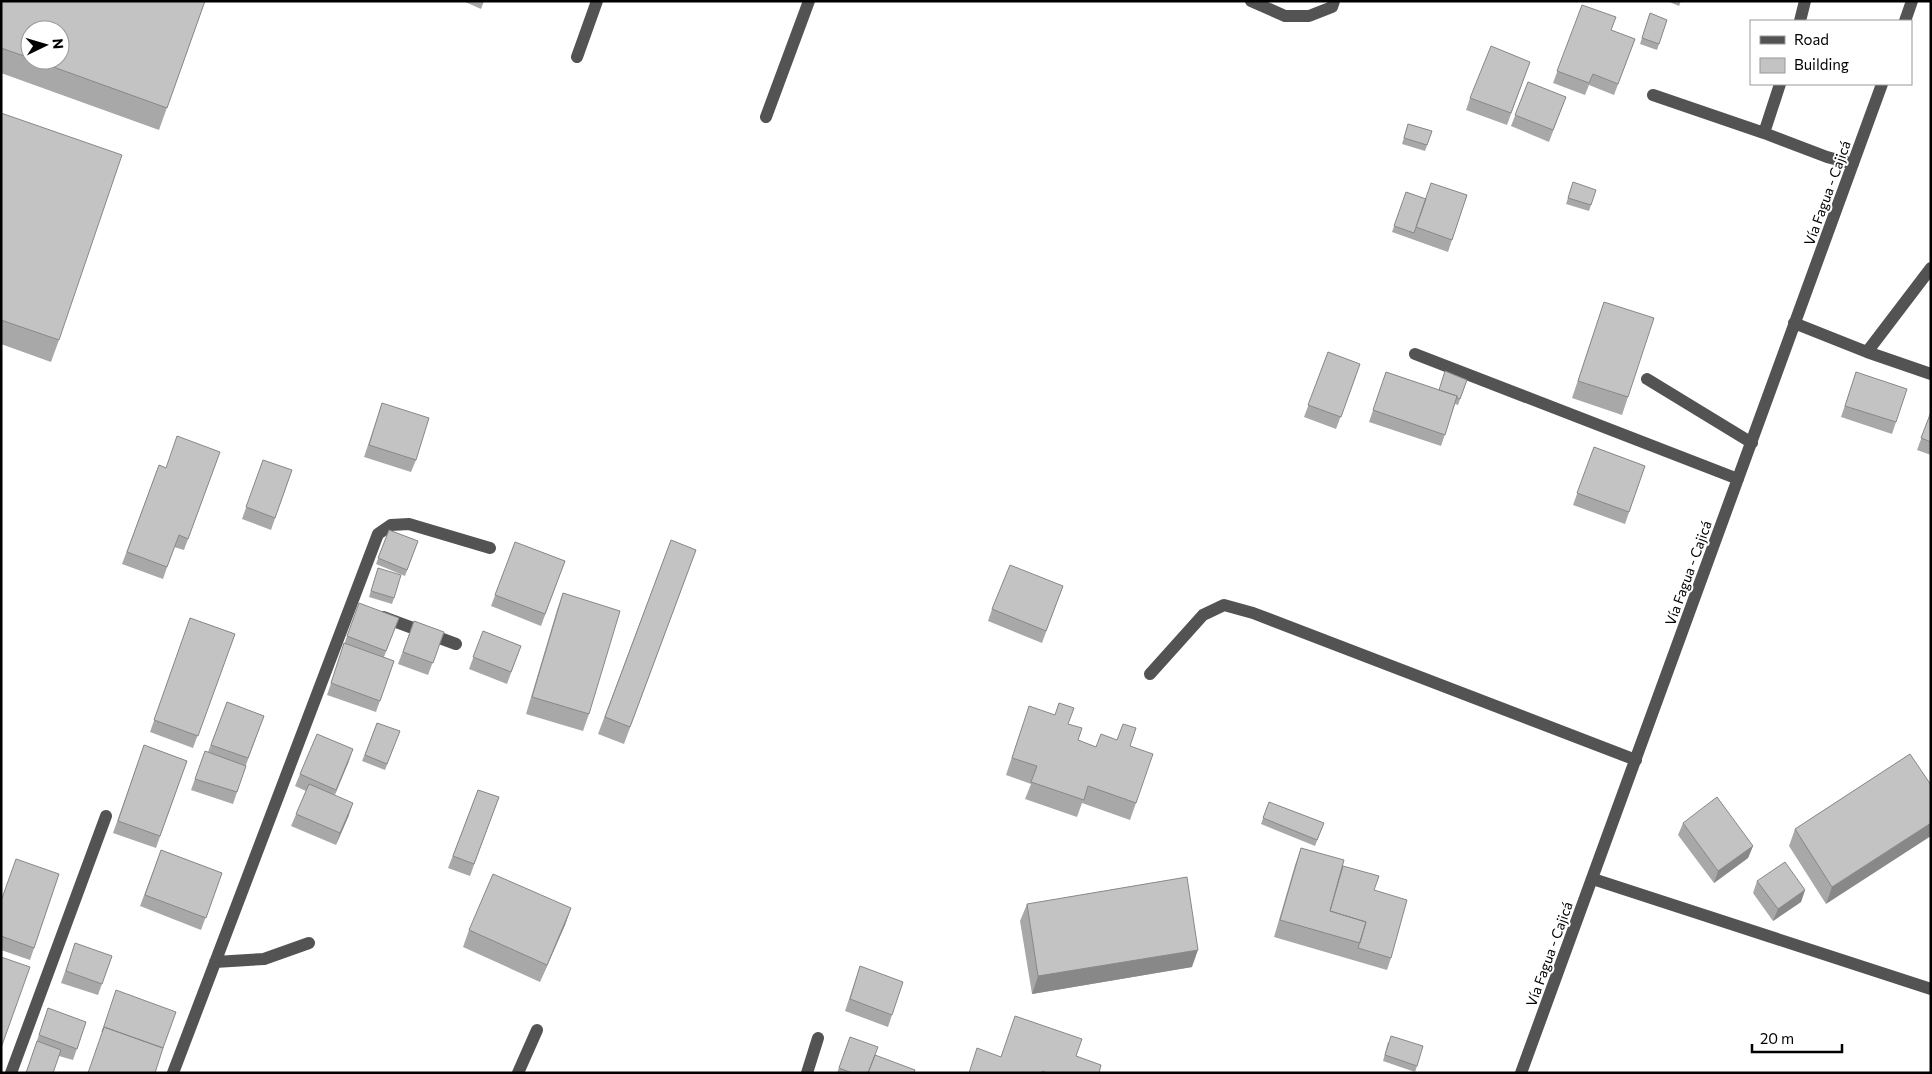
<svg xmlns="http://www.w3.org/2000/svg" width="1932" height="1074" viewBox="0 0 1932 1074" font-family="Commissioner,sans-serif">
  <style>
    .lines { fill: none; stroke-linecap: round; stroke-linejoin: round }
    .minor { stroke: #535353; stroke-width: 12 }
    .wall { fill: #a8a8a8; fill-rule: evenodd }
    .shaded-wall { fill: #888 }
    .building { fill: #c3c3c3; stroke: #888 }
    .labels { text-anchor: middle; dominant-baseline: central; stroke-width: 4; stroke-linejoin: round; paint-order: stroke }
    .street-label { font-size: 14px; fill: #000; stroke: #fff }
  </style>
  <rect width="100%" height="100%" fill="#fff"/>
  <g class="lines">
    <path class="minor" d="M1251,1L1285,16H1309L1332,7L1334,1
      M1800,21L1805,1
      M1905,21L1912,1
      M577,57L597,1
      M1653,95L1764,133L1827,157L1853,164
      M766,117L809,1
      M1764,133L1780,84
      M1794,323L1867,352L1931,374
      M1867,352L1931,268
      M1415,354L1738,479
      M1647,379L1752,443
      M383,617L456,644
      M1150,674L1203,615L1224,605L1253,613L1636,760
      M1593,879L1931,989
      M215,962L264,959L309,943
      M11,1073L106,816
      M173,1073L378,534L391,525L409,524L490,548
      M518,1073L537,1030
      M807,1073L818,1038
      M1521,1073L1882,84"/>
  </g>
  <path class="wall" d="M1,1H205L159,130L1,73ZM30,30L60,60H30Z
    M463,1H484L481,9Z
    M1667,1H1681L1679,6Z
    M1582,5L1611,30L1635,39L1614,95L1589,85L1585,95L1553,83Z
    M1650,13L1667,20L1657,50L1640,44Z
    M1530,62L1507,125L1466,110L1470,98Z
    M1528,82L1566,97L1549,142L1511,126Z
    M1,113L59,340L51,362L1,344Z
    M1408,124L1432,131L1425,151L1402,144Z
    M1573,182L1591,205L1589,211L1566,204Z
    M1406,192L1426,199L1467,195L1448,252L1392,232Z
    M1604,302L1628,397L1622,415L1572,398Z
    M1328,352L1356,376L1336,429L1304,417Z
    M1386,372L1439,390L1467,380L1458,405L1455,404L1441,446L1369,422Z
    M1856,372L1896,422L1892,434L1841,417Z
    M382,403L416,460L411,472L364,457Z
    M1931,412V455L1917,450Z
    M1594,447L1645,466L1625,524L1573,505Z
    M220,452L184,550L174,547L163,579L122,564L159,465L166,468Z
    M263,460L292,470L271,530L242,519Z
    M389,530L418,541L405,576L376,564Z
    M671,540L696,550L624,744L598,734Z
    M515,542L565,561L541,626L491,606Z
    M378,568L394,598L392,604L369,597Z
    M1063,586L1042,643L988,621L992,609Z
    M563,593L589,714L583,731L526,714L557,610Z
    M190,618L235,634L193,748L150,732Z
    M399,618L384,657L394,661L376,712L327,695L347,636Z
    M414,621L444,632L428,675L398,664Z
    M483,631L521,646L507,684L469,669Z
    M227,702L264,716L246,765V766L233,804L191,790L205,751L208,752Z
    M377,723L400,731L385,770L362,761Z
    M1023,724H1068L1078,740L1096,747L1130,746L1136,803L1130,820L1082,803L1077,817L1025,799L1031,784L1006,775Z
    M144,745L187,761L156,848L113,833Z
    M1910,754L1826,904L1789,846L1795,829Z
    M349,761L334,795L349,815L336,845L291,826L306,791L295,786L300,774Z
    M478,790L499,797L470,876L448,868Z
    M1269,802L1324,823L1315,846L1261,824Z
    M1683,823L1753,846L1748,858L1714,883L1678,835Z
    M1301,848L1343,866L1391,958L1387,970L1274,937L1295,865Z
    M161,850L222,873L201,930L140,906Z
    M59,874L30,960L1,950V901Z
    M1757,881L1805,890L1801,902L1773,921L1753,893Z
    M1027,904L1192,967L1032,994L1020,921Z
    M571,908L565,925L540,982L463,947L469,930Z
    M75,943L112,956L98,995L61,983Z
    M860,966L892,1015L888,1027L845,1011Z
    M48,1008L86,1022L73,1060L59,1056L26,1073Z
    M850,1037L875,1055L914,1073H837Z
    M1388,1042L1417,1066L1415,1072L1383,1061Z"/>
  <path class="shaded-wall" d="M353,749L349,761L332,802L336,790Z
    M353,803L349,815L336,845L340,833Z
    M1931,823V836L1826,904L1832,887Z
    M1753,846L1748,858L1714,883L1718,871Z
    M1805,890L1801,902L1773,921L1778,909Z
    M571,908L565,925L540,982L547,965Z
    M1198,950L1192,967L1032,994L1038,976Z"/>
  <path class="building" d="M1,1H205L167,108L34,60H60V30H30V58L1,48Z
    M1582,5L1616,17L1611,30L1635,39L1618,84L1593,74L1589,83L1557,71Z
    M1650,13L1667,20L1659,44L1642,38Z
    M1491,46L1530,62L1511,113L1470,98Z
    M1528,82L1566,97L1553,130L1515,115Z
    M1,113L122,155L59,340L1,320Z
    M1408,124L1432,131L1427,145L1404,138Z
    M1573,182L1596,190L1591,205L1568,198Z
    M1431,183L1467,195L1452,240L1416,227Z
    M1406,192L1426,199L1414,233L1394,226Z
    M1604,302L1654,318L1628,397L1578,381Z
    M1328,352L1360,364L1341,417L1308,405Z
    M1445,371L1467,380L1460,399L1457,398V396L1439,390Z
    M1386,372L1457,396L1445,435L1373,410Z
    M1856,372L1907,389L1896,422L1845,406Z
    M382,403L429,418L416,460L369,445Z
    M1931,412V442L1921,438Z
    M177,436L220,452L188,539L179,535L167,567L127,552L159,465L166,468Z
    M1594,447L1645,466L1629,512L1577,493Z
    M263,460L292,470L275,518L246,507Z
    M389,530L418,541L407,570L378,558Z
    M671,540L696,550L630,727L605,717Z
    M515,542L565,561L545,614L495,595Z
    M1010,565L1063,586L1046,631L992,609Z
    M378,568L401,575L394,598L371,591Z
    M563,593L620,611L589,714L532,697Z
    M359,603L399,618L386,651L347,636Z
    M190,618L235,634L198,736L154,720Z
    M414,621L444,632L433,663L403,652Z
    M483,631L521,646L511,672L473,657Z
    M344,643L394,661L380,701L331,683Z
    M227,702L264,716L248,758L211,745Z
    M1059,703L1074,708L1068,724L1082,728L1078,740L1096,747L1101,734L1117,740L1123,724L1136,728L1130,746L1153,754L1136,803L1088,786L1084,800L1031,782L1037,766L1012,758L1029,706L1055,715Z
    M377,723L400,731L387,764L365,755Z
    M317,734L353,749L336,790L300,774Z
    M144,745L187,761L160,836L118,821Z
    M205,751L246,766L237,792L195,779Z
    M1910,754L1931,785V823L1832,887L1795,829Z
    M309,784L353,803L340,833L296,814Z
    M478,790L499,797L474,864L453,856Z
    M1717,797L1753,846L1718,871L1683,823Z
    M1269,802L1324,823L1317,840L1263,818Z
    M1301,848L1344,860L1330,911L1366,922L1360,943L1280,920Z
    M161,850L222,873L206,918L145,895Z
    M16,859L59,874L34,948L1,936V901Z
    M1785,862L1805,890L1778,909L1757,881Z
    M1343,866L1379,876L1374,890L1407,900L1391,958L1358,948L1366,922L1330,911Z
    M493,874L571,908L547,965L469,930Z
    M1187,877L1198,950L1038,976L1027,904Z
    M75,943L112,956L102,984L66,971Z
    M1,957L30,967L1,1048Z
    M860,966L903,982L892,1015L850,999Z
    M116,990L176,1012L163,1048L104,1027L102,1032Z
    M48,1008L86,1022L77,1049L39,1035Z
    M1015,1016L1082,1039L1076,1056L1101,1065L1099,1073H1048L1042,1071V1073H969L977,1048L1001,1057Z
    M104,1027L163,1048L155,1073H88Z
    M1391,1036L1423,1046L1417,1066L1385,1055Z
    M850,1037L878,1047L868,1073H852L839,1068Z
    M37,1041L61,1050L53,1073H26Z
    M875,1055L915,1070L914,1073H868Z"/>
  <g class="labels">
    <g class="street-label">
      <text transform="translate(1827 193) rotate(-70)">Vía Fagua - Cajicá</text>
      <text transform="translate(1688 573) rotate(-70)">Vía Fagua - Cajicá</text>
      <text transform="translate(1549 954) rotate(-70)">Vía Fagua - Cajicá</text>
    </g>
  </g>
  <rect width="1932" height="1074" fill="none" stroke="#000000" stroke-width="5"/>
  <rect x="1750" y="20" width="162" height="65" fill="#ffffff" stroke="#999999"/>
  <rect x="1760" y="36" width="25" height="8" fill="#535353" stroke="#999999"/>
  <text x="1794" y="45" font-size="15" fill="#000000">Road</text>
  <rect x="1760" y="58" width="25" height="15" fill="#c3c3c3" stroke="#999999"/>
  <text x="1794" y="70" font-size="15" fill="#000000">Building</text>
  <g transform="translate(45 45) rotate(85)"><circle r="24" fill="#ffffff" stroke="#999999"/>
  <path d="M0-4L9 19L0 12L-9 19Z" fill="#000000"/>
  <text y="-8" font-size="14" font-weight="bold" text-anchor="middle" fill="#000000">N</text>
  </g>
  <path d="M1752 1044v8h90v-8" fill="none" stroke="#000000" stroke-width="2.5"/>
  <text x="1760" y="1044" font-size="15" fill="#000000" stroke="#ffffff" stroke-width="4" paint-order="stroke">20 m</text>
</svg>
